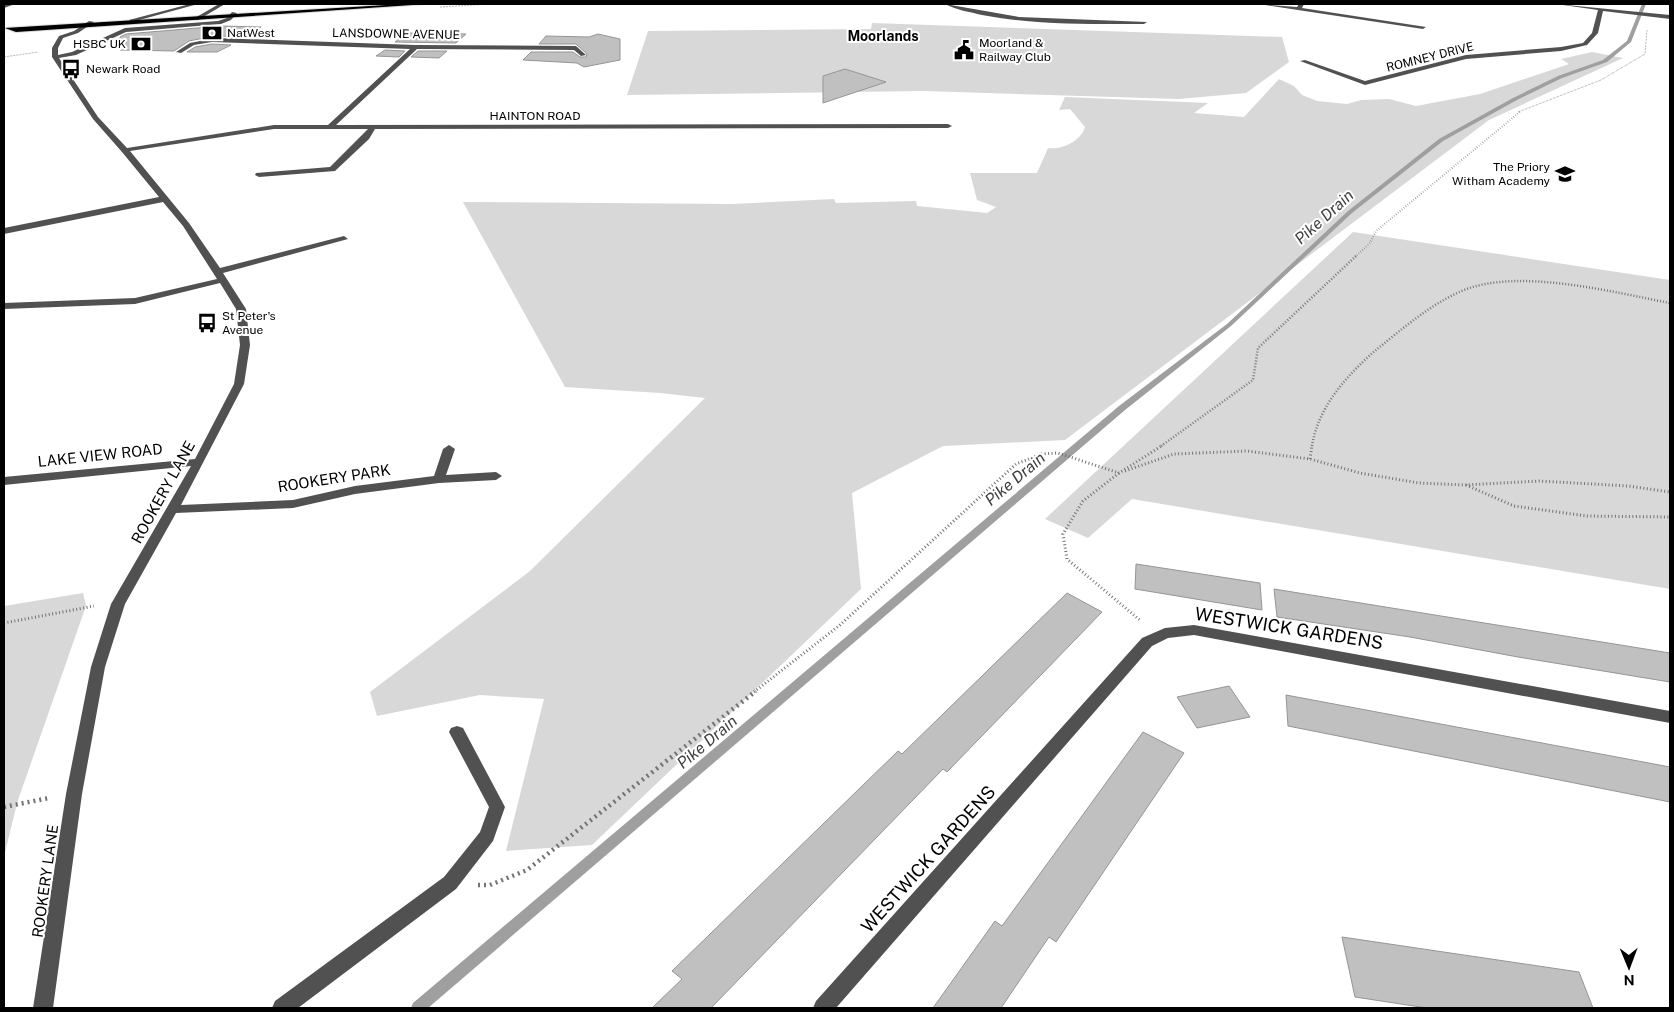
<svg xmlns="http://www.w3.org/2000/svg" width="1674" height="1012" viewBox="0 0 1674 1012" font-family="'Public Sans',sans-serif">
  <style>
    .green { fill: #d8d8d8 }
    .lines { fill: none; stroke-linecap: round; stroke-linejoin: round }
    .stream { fill: #9f9f9f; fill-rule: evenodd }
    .building { fill: #c0c0c0; stroke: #959595 }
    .major-casing { stroke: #dbdbdb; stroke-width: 2 }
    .path-far4 { stroke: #737373; stroke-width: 1; stroke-dasharray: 0.5 1; stroke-linecap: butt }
    .path-far3 { stroke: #737373; stroke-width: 2; stroke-dasharray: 0.5 2; stroke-linecap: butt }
    .path-far2 { stroke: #737373; stroke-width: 2.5; stroke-dasharray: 1 2; stroke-linecap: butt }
    .path-far1 { stroke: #737373; stroke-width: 3; stroke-dasharray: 1 2.5; stroke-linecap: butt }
    .path { stroke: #737373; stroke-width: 4.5; stroke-dasharray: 2 4; stroke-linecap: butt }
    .minor { fill: #515151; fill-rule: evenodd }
    .major { fill: #000; fill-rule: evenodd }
    .labels { text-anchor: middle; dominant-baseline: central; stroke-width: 4; stroke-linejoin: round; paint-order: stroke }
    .far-poi-label { font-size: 12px; fill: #000; stroke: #fff; text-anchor: start }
    .far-street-label { font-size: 12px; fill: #000; stroke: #fff }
    .far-neighbourhood-label { font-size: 14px; font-weight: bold; fill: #000; stroke: #fff }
    .street-label { font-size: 15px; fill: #000; stroke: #fff }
    .water-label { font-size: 16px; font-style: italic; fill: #404040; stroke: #fff }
    .near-street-label { font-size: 18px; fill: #000; stroke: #fff }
  </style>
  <rect width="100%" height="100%" fill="#fff"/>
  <path class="green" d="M872,23L1282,37L1289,62L1246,93L1179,99L924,91L627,95L648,31L871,29Z
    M1592,52L1623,58L1489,120L1065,440L943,446L852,493L861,589L592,845L506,851L544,699L480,695L377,716L370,692L530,571L705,398L660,393L565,387L463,202L732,204L834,199L836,203L916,201L917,206L987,213L996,207L977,200L970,173H1037L1048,148C1062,150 1081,141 1085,127L1070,109L1059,110L1065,97L1208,103L1194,113L1244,117L1279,79L1294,86L1302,95L1317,101L1347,104L1361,100L1389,99L1416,106L1480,94L1569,64L1561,59Z
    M1353,232L1670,280V589L1132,499L1088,538L1045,519Z
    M83,593L86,606L17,803L4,857V606Z"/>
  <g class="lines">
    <path class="stream" d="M1642,4H1646L1631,42L1607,62L1562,78L1517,100L1443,141L1352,213L1231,326L1125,410L428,1008H411L413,1003L1119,406L1227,324L1348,211L1439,139L1513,98L1558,76L1603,60L1627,41Z"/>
  </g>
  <path class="building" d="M221,26L261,27L243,37L221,36L217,31L209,37L189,41L174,51L120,50V37L126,34Z
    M407,33L466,34L456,43L395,42Z
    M598,34L620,39V60L584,67L577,63L523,60L531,52H573L580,57H586L587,54L576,44H539L546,36L589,37Z
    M212,44L231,45L217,52H187L195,47Z
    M385,50L405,51L399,57L376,56Z
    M418,51H447L439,58L411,57Z
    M845,69L886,82L823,103V76Z
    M1136,564L1260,583L1262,610L1135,589Z
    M1274,589L1670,653V682L1518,657L1410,637L1277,617Z
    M1067,593L1102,612L947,772L943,769L711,1008H652L682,979L672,971L898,751L902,754Z
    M1229,686L1250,717L1197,728L1177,697Z
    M1286,695L1670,767V802L1288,726Z
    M1143,732L1184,753L1056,942L1049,937L1001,1008H933L995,921L1002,926Z
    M1342,937L1579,972L1593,1008H1427L1355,997Z"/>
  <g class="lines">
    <defs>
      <path id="major" d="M403,4H427L16,32L5,28Z"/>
    </defs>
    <use href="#major" class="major-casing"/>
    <path class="path-far4" d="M440,7L491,4
      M4,57L38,52
      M1518,112L1601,80L1645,54L1647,30"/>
    <path class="path-far3" d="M1355,257L1370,243L1376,231L1521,111"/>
    <path class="path-far2" d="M1161,446L1253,380L1258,348L1356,256
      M1312,446C1318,407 1347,375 1376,350C1402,329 1432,303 1464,290C1520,268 1612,292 1670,303"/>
    <path class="path-far1" d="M1310,459L1312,445
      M1125,471L1174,454L1247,451L1310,459L1360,473L1419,483L1465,485L1539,481L1628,486L1670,492
      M1119,473L1083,501L1063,534L1067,559L1141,621
      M1466,485L1514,506L1587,516L1670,517
      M4,623L94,606
      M754,692L840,625L1016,464L1042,454L1058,453L1119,473L1163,445"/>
    <path class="path" d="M4,807L49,798
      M478,885H490L527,870L756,691"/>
    <path class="minor" d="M4,4H15L4,8Z
      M190,4H198L132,22L129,20Z
      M219,4H225L198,20L193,19Z
      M945,4L1019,17L1147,22L1144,24C1090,24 1035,25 982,15C970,12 956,10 945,4Z
      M1258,4L1297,7L1299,4H1304L1302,8L1426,27L1423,29Z
      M1556,4L1670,15V19L1603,11L1598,33L1587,45L1561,51L1466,59L1365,85L1300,61L1305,60L1365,81L1466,55L1561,47L1583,43L1592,33L1598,10Z
      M232,12L237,13L231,20L221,24L126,32L76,55L59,58L98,117L127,148L274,125H328L410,49L212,42L194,45L181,53L176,52L190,43L210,39L217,33L220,35L217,38L415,45L576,46L586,55L581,56L574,50L417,49L336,125L948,124L952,126L948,128L375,129L369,139L335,171L259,177L255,175L256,173L330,167L368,129H274L130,151L189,223L220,268L344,236L348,239L223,273L246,309L250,345L244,384L181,505L293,500L355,486L434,476L443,449L449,445L455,449L446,475L496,472L502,476L496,480L439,483L355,494L293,508L176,513L125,604L105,667L82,794L53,1008H33L66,794L91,667L111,604L191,466L4,485V477L195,459L234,384L240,345L236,309L220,283L135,304L4,309V303L135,298L217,279L183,226L163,202L4,234V228L159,197L122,152L93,119L52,57V48L59,36L74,31L89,21L94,22L78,33L63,38L58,48V55L72,52L125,28L218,21L227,18Z
      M1194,625L1670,711V723L1194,635L1168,638L1152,646L836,1008H813L816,1001L1142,638L1165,628Z
      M457,726L463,728L505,807L493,841L456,889L298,1008H272L275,1001L444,877L480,832L489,807L449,732L451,728Z"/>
    <use href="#major" class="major"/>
  </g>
  <defs>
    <symbol id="bank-bare" viewBox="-9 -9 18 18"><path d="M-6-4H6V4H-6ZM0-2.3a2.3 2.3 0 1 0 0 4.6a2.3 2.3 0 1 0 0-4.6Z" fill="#000" stroke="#fff" stroke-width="2.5" paint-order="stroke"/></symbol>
    <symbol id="civic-bare" viewBox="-9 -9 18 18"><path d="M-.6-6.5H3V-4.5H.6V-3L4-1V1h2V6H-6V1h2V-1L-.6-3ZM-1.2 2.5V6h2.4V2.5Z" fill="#000" stroke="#fff" stroke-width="2.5" paint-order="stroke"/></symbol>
    <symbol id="bus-bare" viewBox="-9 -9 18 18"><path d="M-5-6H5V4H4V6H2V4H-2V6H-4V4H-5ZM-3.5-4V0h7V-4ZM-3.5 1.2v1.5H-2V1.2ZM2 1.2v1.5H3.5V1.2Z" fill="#000" stroke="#fff" stroke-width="2.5" paint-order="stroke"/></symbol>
    <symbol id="school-bare" viewBox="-9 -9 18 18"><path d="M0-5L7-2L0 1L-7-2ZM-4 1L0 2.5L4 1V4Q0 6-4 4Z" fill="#000" stroke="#fff" stroke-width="2.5" paint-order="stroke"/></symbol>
  </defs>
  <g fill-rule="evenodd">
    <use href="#bank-bare" x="198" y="19" width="28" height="28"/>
    <use href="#bank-bare" x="127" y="30" width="28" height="28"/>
    <use href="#civic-bare" x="950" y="36" width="28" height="28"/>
    <use href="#bus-bare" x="57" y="55" width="28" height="28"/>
    <use href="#school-bare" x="1551" y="160" width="28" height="28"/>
    <use href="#bus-bare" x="193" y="309" width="28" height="28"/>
  </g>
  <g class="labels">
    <g class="far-poi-label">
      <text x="227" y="33">NatWest</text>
      <text x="979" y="43">Moorland &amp;<tspan x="979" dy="14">Railway Club</tspan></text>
      <text x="126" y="44" text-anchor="end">HSBC UK</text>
      <text x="86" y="69">Newark Road</text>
      <text x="1550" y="167" text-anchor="end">The Priory<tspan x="1550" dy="14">Witham Academy</tspan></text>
      <text x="222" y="316">St Peter's<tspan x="222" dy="14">Avenue</tspan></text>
    </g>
    <g class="far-street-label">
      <text transform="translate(396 34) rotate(1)">LANSDOWNE AVENUE</text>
      <text transform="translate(1430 57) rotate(-14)">ROMNEY DRIVE</text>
      <text x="535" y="116">HAINTON ROAD</text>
    </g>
    <g class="far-neighbourhood-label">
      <text x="883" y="36">Moorlands</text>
    </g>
    <g class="street-label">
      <text transform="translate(100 455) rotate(-6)">LAKE VIEW ROAD</text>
      <text transform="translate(334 478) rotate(-9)">ROOKERY PARK</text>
      <text transform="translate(163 492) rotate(-61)">ROOKERY LANE</text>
      <text transform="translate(45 881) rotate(-82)">ROOKERY LANE</text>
    </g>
    <g class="water-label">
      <text transform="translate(1324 217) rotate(-42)">Pike Drain</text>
      <text transform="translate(1015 479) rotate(-40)">Pike Drain</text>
      <text transform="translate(707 742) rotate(-40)">Pike Drain</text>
    </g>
    <g class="near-street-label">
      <text transform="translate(1289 628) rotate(9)">WESTWICK GARDENS</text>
      <text transform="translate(928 859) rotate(-48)">WESTWICK GARDENS</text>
    </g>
  </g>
  <rect width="1674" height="1012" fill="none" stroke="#000000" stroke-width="10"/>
  <g transform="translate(1629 967) rotate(179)" stroke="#ffffff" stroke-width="4" paint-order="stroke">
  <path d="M0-4L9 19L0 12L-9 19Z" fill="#000000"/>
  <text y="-8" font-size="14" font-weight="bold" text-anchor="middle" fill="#000000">N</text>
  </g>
</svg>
